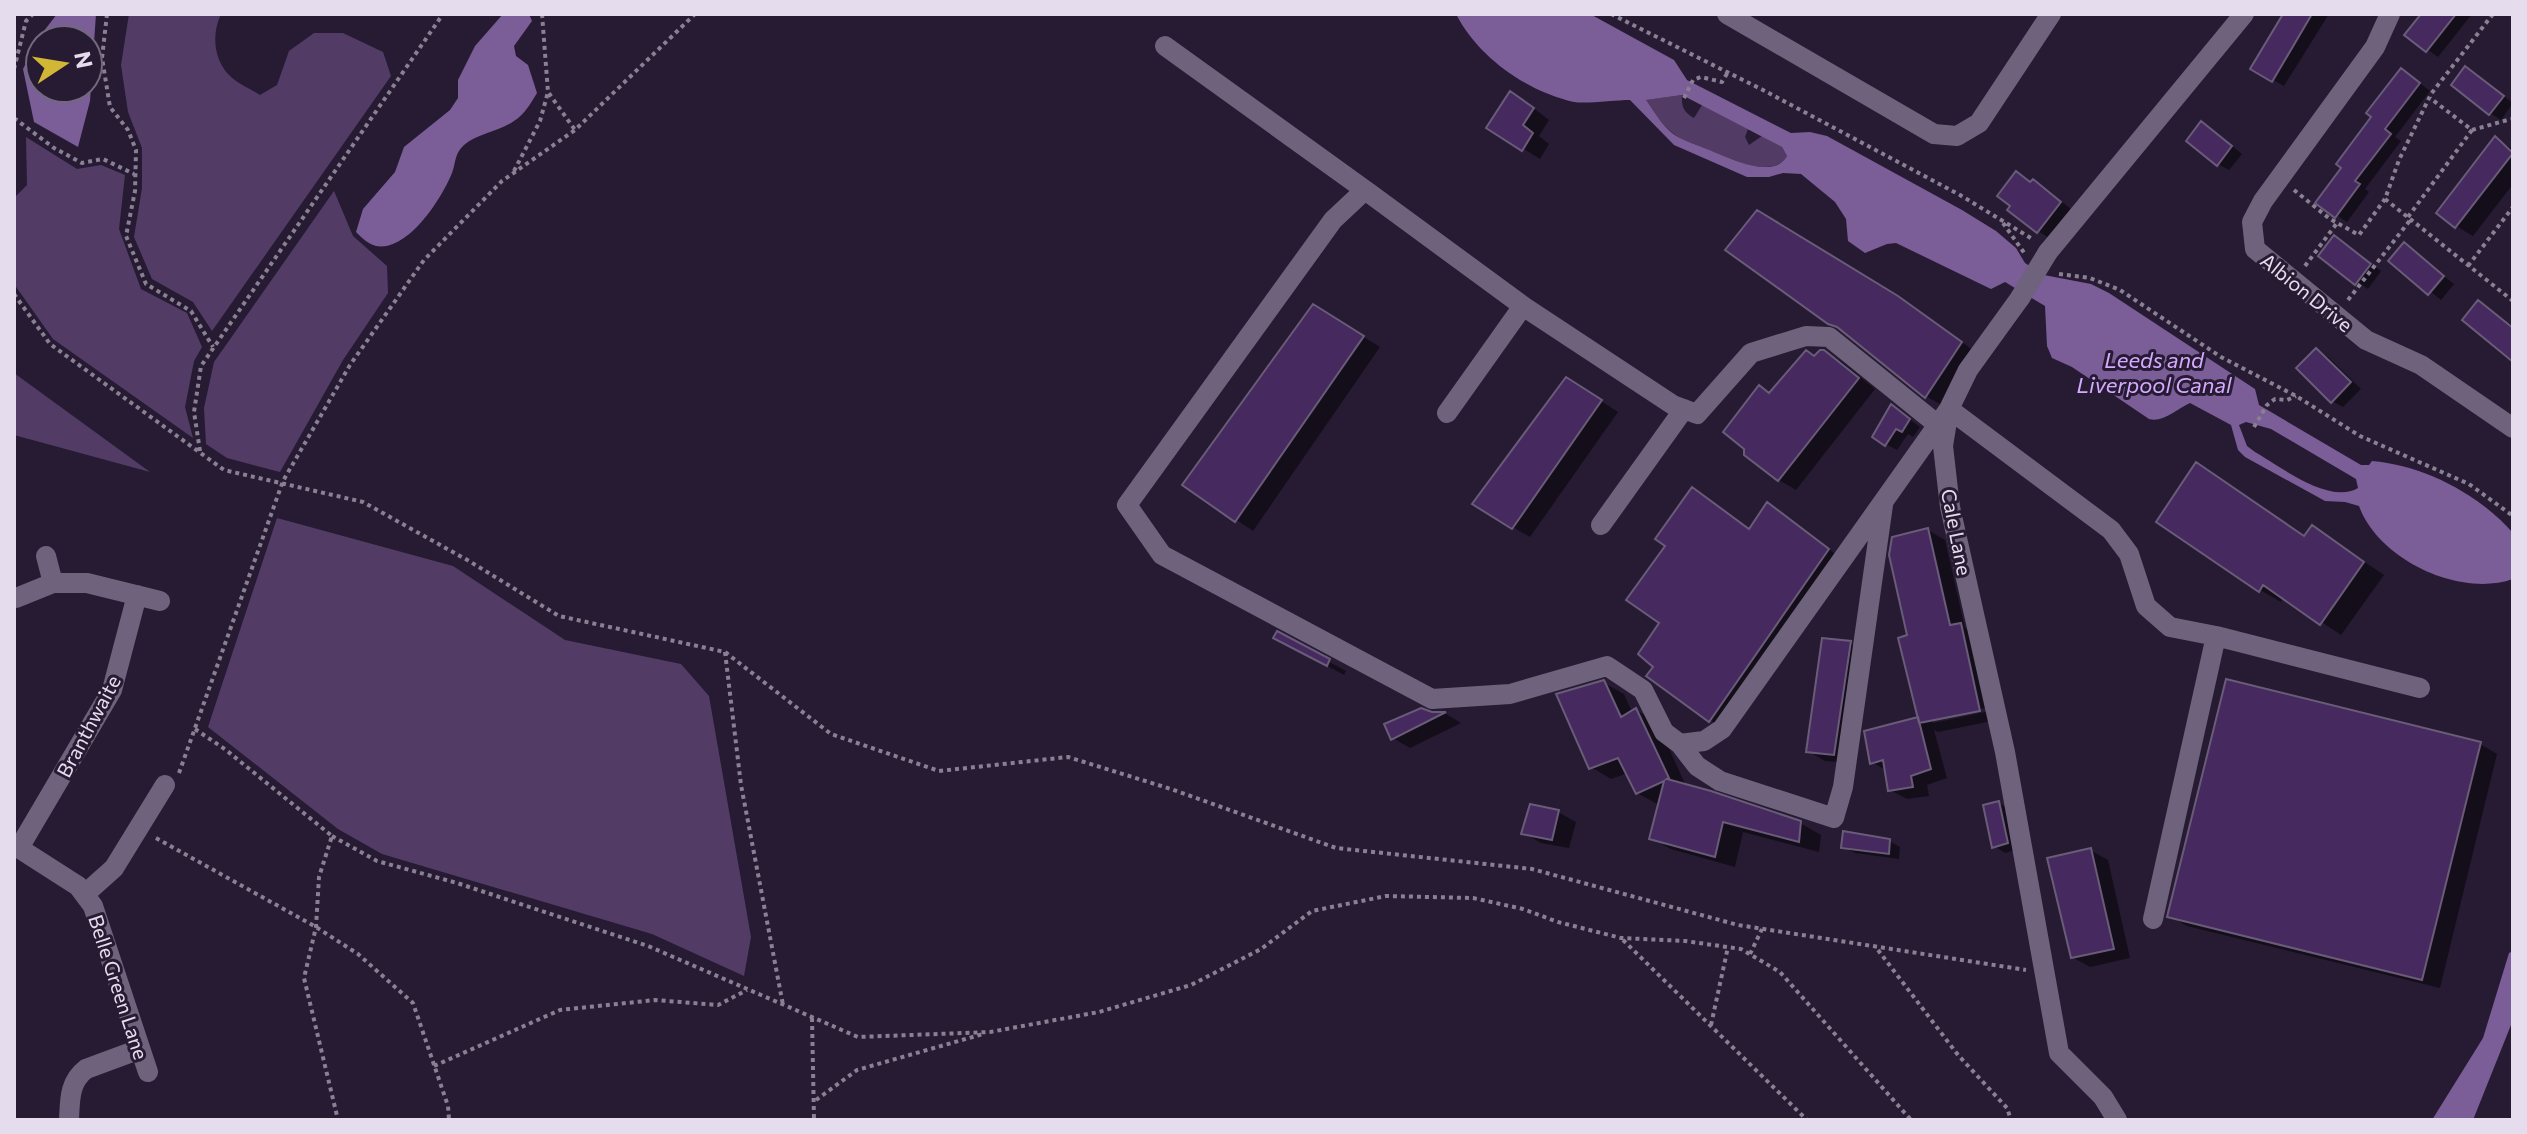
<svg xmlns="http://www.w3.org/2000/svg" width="2527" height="1134" viewBox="0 0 2527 1134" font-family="Commissioner,sans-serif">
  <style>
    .green { fill: #523c66 }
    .water { fill: #7b5d97; fill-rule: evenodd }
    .shadow { fill: #0007; fill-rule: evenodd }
    .building { fill: #46295f; stroke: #695c78; stroke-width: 2 }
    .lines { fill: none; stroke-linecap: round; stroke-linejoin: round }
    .path { stroke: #898093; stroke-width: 4; stroke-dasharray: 4 4; stroke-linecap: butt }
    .minor { stroke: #6f627c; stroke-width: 20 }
    .minor-bridge { stroke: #6f627c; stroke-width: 20 }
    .labels { text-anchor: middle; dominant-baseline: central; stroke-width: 6; stroke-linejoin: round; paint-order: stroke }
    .street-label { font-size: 20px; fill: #e5dded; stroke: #261b32 }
    .water-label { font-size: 22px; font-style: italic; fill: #d5aaff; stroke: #261b32 }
  </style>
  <rect width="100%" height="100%" fill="#261b32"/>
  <path class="green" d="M129,14H221C212,33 213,57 228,74C236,83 251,89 260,95L277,85L289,51L314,33H343L383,52L391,76L212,331L193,302L152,279L134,237L142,188V148L128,112L121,65Z
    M1682,95C1681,106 1684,113 1694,118L1702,105L1748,129L1745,137L1749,145L1762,136L1782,147L1787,156C1772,181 1727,157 1707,149C1698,145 1686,142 1678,137C1664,128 1654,113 1645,100Z
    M26,137L77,169L101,165L125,175L119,229L141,289L187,313L202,347L194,361L185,407L193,438L53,339L14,284V198L27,185Z
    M334,191L353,236L387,266L388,293L343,360L280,472L227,458L206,444L204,408L214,362Z
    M14,373L150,472L14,435Z
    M277,518L453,566L565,640L681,664L709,696L751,937L744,976L652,934L382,854L338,829L208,727Z"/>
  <path class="water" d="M57,14H96L90,101L78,147L34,122L23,69L40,36ZM88,40V88H40V40Z
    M503,14H529L532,21L514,46L516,56L528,65L537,93C531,103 524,115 514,121C498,132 478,133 464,145C454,154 456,163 452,173C442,198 408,252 376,246C368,244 362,238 356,232L363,209L395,172L404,147L450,110L458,98V80L475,46Z
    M1456,14H1590L1674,60L1687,80L1791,133L1810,132L1827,136L1962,210L1996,231L2016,248L2025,263L2044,275L2091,284L2109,293L2255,389L2259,405L2361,465H2369L2372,461C2423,465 2479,494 2513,533V579C2459,598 2378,559 2359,506L2345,502L2325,501L2245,457L2238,450L2231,425L2190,403C2177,409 2163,423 2149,419L2072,367L2052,358L2047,346L2045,306L2005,282L1991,289L1896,243L1887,244L1865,253L1848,241L1846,219L1835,202L1801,174L1783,173L1769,177H1747L1674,145L1630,100C1616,100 1586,104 1574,102C1526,91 1478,57 1456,14ZM1682,95L1782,147L1787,156C1773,181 1727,157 1707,149C1698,145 1687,142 1678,137C1664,129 1655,113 1646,100ZM2246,422L2271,429L2356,479L2358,488C2330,505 2281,467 2255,452L2247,446L2239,425Z
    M2513,951V1020L2473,1120H2432L2483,1038L2509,953Z"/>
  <path class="shadow" d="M2286,14H2329L2284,86L2253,68Z
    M2424,14H2472L2438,57L2407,35Z
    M2466,68L2513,103L2501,120L2490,113Z
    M2412,77L2430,91L2395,137L2401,141L2365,189L2369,192L2347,222L2318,203Z
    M1528,104L1549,120L1539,136L1549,144L1540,159L1489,127Z
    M2212,130L2242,154L2229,170L2218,164Z
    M2495,139L2513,149V184L2473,236L2456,226Z
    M2017,174L2044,188L2071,209L2049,238L2038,231Z
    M1774,222L1915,308L1977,353L1943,406L1926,396L1847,333Z
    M2345,244L2381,271L2368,289L2321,256Z
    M2404,245L2454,284L2441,300L2391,260Z
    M2478,302L2513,326V359Z
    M1331,317L1380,347L1253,531L1185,485Z
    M2317,350L2328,357L2361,389L2343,407L2332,401Z
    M1803,352L1816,358L1824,352L1842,362L1875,389L1796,490L1779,480L1760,388L1771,394Z
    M1584,390L1618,412L1530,537L1513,527Z
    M1892,406L1920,427L1913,437L1908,434L1897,450L1886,444Z
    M2217,477L2306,537L2313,527L2384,575L2341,635L2284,597L2281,602L2260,590Z
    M1693,490L1751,530L1768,505L1845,561L1727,730L1710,720L1655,667L1662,622Z
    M1928,530L1945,540L1965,628L1977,635L1997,720L1938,732L1934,730L1947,778L1927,785L1929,796L1907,799L1890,790L1887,771L1872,762L1917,719L1922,724L1900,639L1910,637ZM1990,707V711L1933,723V719Z
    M1278,634L1346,671L1344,675L1293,647Z
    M1850,643L1867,653L1851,763L1825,761L1808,751Z
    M1604,683L1624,694L1632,712L1636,710L1657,722L1686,786L1800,823L1821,835L1819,852L1743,832L1735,867L1671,849L1651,838L1659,805L1637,793L1628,773L1611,779L1591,767Z
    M1432,714H1446L1461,723L1410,748L1393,738Z
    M2480,744L2497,754L2440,988L2187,926L2170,916Z
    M1999,803L2010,810L2018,849L2005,853L1994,846Z
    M1558,812L1576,822L1569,848L1541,843L1524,833Z
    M1889,841L1900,847L1899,859L1855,853L1843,847Z
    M2090,850L2108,860L2130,958L2090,967L2072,957Z"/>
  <path class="building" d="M2283,14H2312L2272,82L2250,69Z
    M2421,14H2456L2426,52L2404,35Z
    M2465,66L2504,96L2489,115L2451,85Z
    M2401,68L2420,83L2385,129L2391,134L2355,181L2360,184L2335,218L2315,203L2341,168L2336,164L2371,117L2366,113Z
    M1510,91L1534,108L1523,125L1533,133L1522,151L1486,128Z
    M2201,121L2232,146L2217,166L2186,141Z
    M2495,136L2513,153L2455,228L2436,213Z
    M2016,171L2030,182L2033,179L2061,202L2037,233L2007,210L2010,206L1997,196Z
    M1757,210L1898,296L1962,342L1925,398L1837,327L1828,324L1725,250Z
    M2334,235L2371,264L2355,285L2318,256Z
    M2404,242L2444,276L2428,295L2388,261Z
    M2478,300L2513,328V362L2462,320Z
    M1313,304L1364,336L1235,522L1182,485Z
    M2316,348L2351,382L2331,403L2296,368Z
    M1806,350L1814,356L1820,350H1824L1859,378L1778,481L1744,455V449L1723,432L1759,385L1769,393Z
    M1566,377L1602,400L1512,529L1472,504Z
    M1891,404L1910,419L1902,432L1896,429L1885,446L1872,437Z
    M2196,462L2304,536L2312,525L2364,562L2320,625L2263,585L2259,592L2156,522Z
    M1692,487L1749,529L1767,502L1829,549L1709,722L1646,676L1653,667L1638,654L1659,623L1626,600L1665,546L1655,539Z
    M1928,528L1950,625L1961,623L1980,711L1919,723L1898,638L1907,635L1889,555L1892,537Z
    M1277,631L1330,659L1327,666L1273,638Z
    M1822,638L1851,641L1834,755L1806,752Z
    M2226,679L2481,742L2422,980L2167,917Z
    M1604,680L1621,717L1636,708L1669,778L1667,779L1711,791L1801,821L1799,842L1723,822L1715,857L1649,839L1664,781L1636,794L1618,758L1589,769L1556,694Z
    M1421,708L1432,712H1446L1391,740L1384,724Z
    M1918,717L1931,769L1911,776L1913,787L1888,791L1883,760L1870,764L1864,731Z
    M1999,801L2008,843L1992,848L1983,805Z
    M1530,804L1559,810L1552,840L1521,834Z
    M1843,831L1890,839L1889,854L1841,848Z
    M2091,848L2114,949L2071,958L2047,858Z"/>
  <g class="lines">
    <path class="path" d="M107,14L102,58L110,107L128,130L136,150L135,191L126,236L146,284L191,311L213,347
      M542,14L548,92
      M1611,14L1763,90L1960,195L2034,240
      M2493,14L2431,94L2399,160L2385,199L2513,301
      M14,69L26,21L33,14
      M1684,98L1693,80L1701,77L1722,82L1728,72
      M14,118L54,148L82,163L103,159L134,174
      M2472,130L2511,119
      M514,171L540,121L548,92L575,130
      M2294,190L2330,219L2359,235L2385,199
      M2408,217L2472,130L2430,98
      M2003,223L2025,254
      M2305,266L2337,223
      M2468,266L2513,207
      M2059,274L2090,278L2120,290L2221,357L2296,396L2360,436L2469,484L2513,516
      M14,294L50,344L224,470L363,502L469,561L559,616L725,652L831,734L939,771L1068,757L1171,789L1336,848L1532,869L1738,925L2026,970
      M2348,300L2411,219
      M2254,427L2267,405L2275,399L2287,400L2296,396
      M200,451L194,412L201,366L443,14
      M725,652L741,785L783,1005
      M195,729L226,750L332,836L319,877L316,927L304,978L338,1120
      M179,773L283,481L350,365L424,260L502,181L575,130L695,14
      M332,836L377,861L457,883L648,946L858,1037L990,1032L1099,1012L1191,985L1261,949L1312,911L1386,896L1473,898L1523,909L1558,922L1621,938L1685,941L1741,949L1780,972L1911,1120
      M156,838L316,927L358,954L413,1003L448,1106L449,1120
      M1623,940L1807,1120
      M1878,950L1958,1055L2007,1108L2011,1120
      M1750,954L1762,929
      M812,1018L814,1120
      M1711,1025L1728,947
      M434,1066L560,1010L655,1000L718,1005L747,990
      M816,1100L857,1070L983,1034"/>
    <path class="minor" d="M1727,14L1934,134L1957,136L1979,123L2051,14
      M2390,14L2375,47L2263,201L2252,222L2255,249L2366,340L2421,365L2513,428
      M1165,46L1365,190
      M2048,252L2244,14
      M2020,298L1968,370L1949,409L1943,446L1950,507L2005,752L2059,1053L2103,1097L2117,1120
      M1447,413L1523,306
      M1938,425L1829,337L1806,336L1751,353L1697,414L1673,405L1523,306L1365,190L1333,220L1127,505L1162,555L1432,699L1510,694L1607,666L1643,690L1664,732L1680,744L1704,741L1722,729L1949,409L2111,530L2129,554L2146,606L2170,627L2216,636L2420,688
      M1601,525L1684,409
      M53,583H87L160,601
      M16,598L53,583L46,556
      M1680,744L1697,766L1720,781L1834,818L1843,787L1883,505
      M14,845L78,886L93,906L148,1072
      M19,848L112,690L137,595
      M85,894L114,868L165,785
      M2153,919L2216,636
      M69,1120C70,1100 69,1082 86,1069L140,1049"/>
    <path class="minor-bridge" d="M2020,298L2048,252"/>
  </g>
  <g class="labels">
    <g class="street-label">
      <text transform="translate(2307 292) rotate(39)">Albion Drive</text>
      <text transform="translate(1957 532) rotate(79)">Cale Lane</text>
      <text transform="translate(88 726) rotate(-62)">Branthwaite</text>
      <text transform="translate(119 987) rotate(72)">Belle Green Lane</text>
    </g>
    <g class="water-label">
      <text x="2154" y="359">Leeds and<tspan x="2154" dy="25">Liverpool Canal</tspan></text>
    </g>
  </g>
  <rect width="2527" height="1134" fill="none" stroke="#e5dded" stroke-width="32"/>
  <g transform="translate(64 64) rotate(78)"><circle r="38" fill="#261b32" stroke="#72697d" stroke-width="2"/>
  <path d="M0-6L14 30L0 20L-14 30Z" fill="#d2b736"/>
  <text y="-12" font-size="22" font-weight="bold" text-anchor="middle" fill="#e5dded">N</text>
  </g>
</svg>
